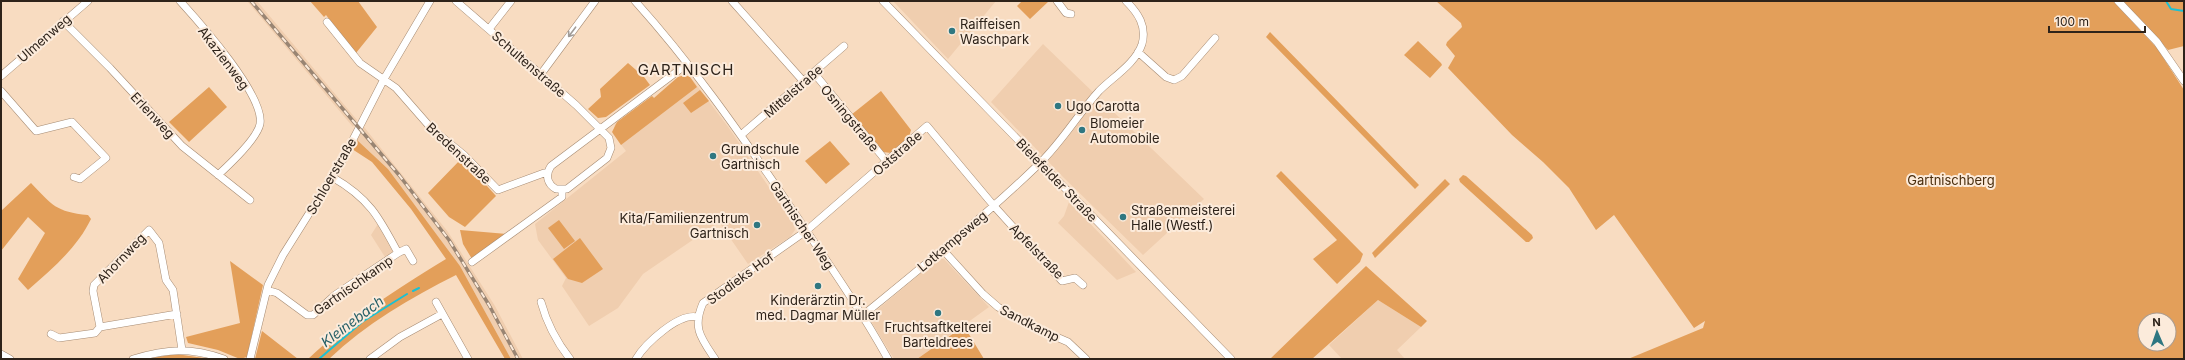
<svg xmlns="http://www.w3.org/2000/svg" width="2185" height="360" viewBox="0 0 2185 360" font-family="Inter,sans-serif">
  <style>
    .built { fill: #f0ceaf }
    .green { fill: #e39f5a; fill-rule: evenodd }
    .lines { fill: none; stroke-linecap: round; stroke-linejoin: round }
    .stream { stroke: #1cc0d2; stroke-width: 2 }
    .minor-casing { stroke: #a68b73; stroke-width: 8 }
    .minor { stroke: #fff; stroke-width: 7 }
    .rail-casing { stroke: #998573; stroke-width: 3.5 }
    .rail { stroke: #fcebdb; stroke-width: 2; stroke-dasharray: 6; stroke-linecap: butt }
    .oneway { stroke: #a19c98 }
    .poi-dot { fill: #2f7781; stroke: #fcebdb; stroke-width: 1.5 }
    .labels { text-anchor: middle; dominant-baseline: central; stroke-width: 4; stroke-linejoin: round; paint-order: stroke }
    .poi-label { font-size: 13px; fill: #2e231a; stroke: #fcebdb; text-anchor: start }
    .street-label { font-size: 13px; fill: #2e231a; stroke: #fcebdb }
    .park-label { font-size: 13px; fill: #492d0d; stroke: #fcebdb }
    .water-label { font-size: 14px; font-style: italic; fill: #255f67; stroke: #fcebdb }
    .quarter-label { font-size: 15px; letter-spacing: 1px; fill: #2e231a; stroke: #fcebdb }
  </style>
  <rect width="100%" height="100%" fill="#f8dcc1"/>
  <path class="built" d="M247,1H257L357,120L353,127Z
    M893,1H996L948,59Z
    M1043,44L1204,199L1143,255L1063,177L991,102Z
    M685,75L692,79L729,128L793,223L795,230L790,237L748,264L719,222L643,274L618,308L589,326L562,286L566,278L538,240L535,224L626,151L613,134L615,124L652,96L654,98L678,77Z
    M364,127L448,232L495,306L523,359H511L460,266L388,169L357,140Z
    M1069,202L1105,239L1136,272L1117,280L1058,223L1064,216Z
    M378,224L394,252L385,257L371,235Z
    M939,258L944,259L989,307L917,359H894L871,321V315Z
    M1378,300L1421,327L1397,350L1405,359H1342L1329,345Z"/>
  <path class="green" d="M310,1H358L377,27L356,53L326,15L324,17Z
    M1022,1H1049L1030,19L1017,6Z
    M1436,1H2113L2157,48L2184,90V359H1628L1703,328L1705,321L1694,328L1614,215L1596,230L1569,188L1543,162L1512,135L1448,68L1455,56L1446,45L1447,42L1462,27L1461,23ZM2145,320H2169V344H2145Z
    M2123,1H2184V46L2168,50Z
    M1270,32L1419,185L1415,189L1266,37Z
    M1418,41L1441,63L1442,65L1430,78L1404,55Z
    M628,63L644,77L650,85L606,117L598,118L588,109L601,97L600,89Z
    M685,75L690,77L697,87L621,145L612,132L617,122L652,96L654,98L678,77Z
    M209,87L227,107L189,142L169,122Z
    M700,90L709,101L691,113L683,103Z
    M881,91L911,130L909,137L891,153L883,152L851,115Z
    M357,140L388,169L460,266L511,359H505L456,275C410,298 366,324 329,359H308C352,318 395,290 446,259L411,209L372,162L352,149Z
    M830,141L850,164L826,184L805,161Z
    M462,158L496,196L465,227L449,217L428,193Z
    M1281,171L1363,254L1360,262L1337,284L1313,259L1337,240L1276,176Z
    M1463,175L1466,176L1532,235L1533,238L1529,242H1526L1460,182L1459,179Z
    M1445,179L1450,184L1375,258L1372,253Z
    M31,183C52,205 56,212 88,215L91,219C77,248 52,269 28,290L18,279L45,233L28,217L1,251V211Z
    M559,220L575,241L564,249L548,228Z
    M460,230L507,234L472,259L463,244Z
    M580,238L603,269L582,283L568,279L553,259Z
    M230,261L263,285L247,357L240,359L218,350L188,343L186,337L240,323Z
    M1366,266L1427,321L1421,327L1378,300L1312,359H1270Z
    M964,326L984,359H917Z
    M262,331L298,359H255Z
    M176,354L211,359H146Z"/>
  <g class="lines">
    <path class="stream" d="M2166,1L2171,9L2184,11
      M413,291L419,288
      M319,359L362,322L407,294"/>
    <defs>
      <path id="minor" d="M180,1C200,23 265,96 260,124C257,139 230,164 218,175
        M456,1L576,105L609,138L611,148L607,158L567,189H556C547,184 545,175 551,166L687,64
        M635,1C690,62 737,129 783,196C819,250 857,303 888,359
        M732,1L804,82
        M883,1L1231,359
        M1057,1L1066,13L1071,14
        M2118,1L2157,42L2184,81
        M63,21L110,68L182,146L250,200
        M327,22L360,63L396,88L431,128L464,155L498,190L544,173H548
        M489,29L511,1
        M1138,52L1166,77L1174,80L1182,76L1215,38
        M814,73L887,162
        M541,74L595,1
        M1,76L88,1
        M1,91L36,131L72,122L106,158L80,179L74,177
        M741,135L844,46
        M332,177C369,198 379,217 398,253
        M943,250L983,294L998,307L1031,326L1068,342L1086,359
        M472,262L562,197V190
        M267,290L277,293L307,315H313L335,295L398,253L406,249L413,261
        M436,302L468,359
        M541,302C547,324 556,341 570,359
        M177,314L100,327L93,291L94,285L149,230L159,243L166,280L173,290L182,350
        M862,316C922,267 983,218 1039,164C1062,142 1078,114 1099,91C1113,77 1136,63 1142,44C1147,26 1138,13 1126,1
        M51,334L59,338L95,333L100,327
        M1,354L10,359
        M133,359C167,349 190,347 224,359
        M250,359L268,285L283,255L342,161L384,79L430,1
        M370,359L400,337L442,314
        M636,359C645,344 678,313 697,317
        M715,359C701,338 692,328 703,303L806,231L927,126L994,206L1062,281L1075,278L1083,285"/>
    </defs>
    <use href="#minor" class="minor-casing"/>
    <use href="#minor" class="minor"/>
    <defs>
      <path id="rail" d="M251,1L399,175L449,240L489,305L518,359"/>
    </defs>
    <use href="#rail" class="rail-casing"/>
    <use href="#rail" class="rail"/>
  </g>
  <defs><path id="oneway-shaft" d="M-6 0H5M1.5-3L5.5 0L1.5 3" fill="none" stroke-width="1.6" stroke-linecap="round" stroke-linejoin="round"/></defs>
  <use class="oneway" href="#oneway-shaft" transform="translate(572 32) rotate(127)"/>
  <g class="poi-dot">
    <circle cx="952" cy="31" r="4"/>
    <circle cx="1058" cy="106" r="4"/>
    <circle cx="1082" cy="130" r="4"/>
    <circle cx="713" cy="156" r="4"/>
    <circle cx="1123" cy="217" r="4"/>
    <circle cx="757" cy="225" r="4"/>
    <circle cx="818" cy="286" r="4"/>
    <circle cx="938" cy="313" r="4"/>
  </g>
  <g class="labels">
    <g class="poi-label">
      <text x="960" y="24">Raiffeisen<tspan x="960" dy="15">Waschpark</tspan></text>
      <text x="1066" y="106">Ugo Carotta</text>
      <text x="1090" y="123">Blomeier<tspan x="1090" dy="15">Automobile</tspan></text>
      <text x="721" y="149">Grundschule<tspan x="721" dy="15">Gartnisch</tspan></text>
      <text x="1131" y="210">Straßenmeisterei<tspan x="1131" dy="15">Halle (Westf.)</tspan></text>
      <text x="749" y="218" text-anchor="end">Kita/Familienzentrum<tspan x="749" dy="15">Gartnisch</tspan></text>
      <text x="818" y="300" text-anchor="middle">Kinderärztin Dr.<tspan x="818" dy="15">med. Dagmar Müller</tspan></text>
      <text x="938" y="327" text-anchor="middle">Fruchtsaftkelterei<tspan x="938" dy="15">Barteldrees</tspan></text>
    </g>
    <g class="street-label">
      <text transform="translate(44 38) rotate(-41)">Ulmenweg</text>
      <text transform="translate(224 58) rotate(53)">Akazienweg</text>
      <text transform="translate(529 64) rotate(41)">Schultenstraße</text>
      <text transform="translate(793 91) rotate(-41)">Mittelstraße</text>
      <text transform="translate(153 115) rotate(47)">Erlenweg</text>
      <text transform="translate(850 118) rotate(50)">Osningstraße</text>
      <text transform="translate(459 153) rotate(43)">Bredenstraße</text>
      <text transform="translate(897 153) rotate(-41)">Oststraße</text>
      <text transform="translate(331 176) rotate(-60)">Schloerstraße</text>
      <text transform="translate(1057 180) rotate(46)">Bielefelder Straße</text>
      <text transform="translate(802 225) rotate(56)">Gartnischer Weg</text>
      <text transform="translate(952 241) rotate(-40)">Lotkampsweg</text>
      <text transform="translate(1037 251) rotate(46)">Apfelstraße</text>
      <text transform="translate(121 258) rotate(-46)">Ahornweg</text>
      <text transform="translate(740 278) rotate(-36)">Stodieks Hof</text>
      <text transform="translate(353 285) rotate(-35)">Gartnischkamp</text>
      <text transform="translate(1030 323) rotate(27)">Sandkamp</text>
    </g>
    <g class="park-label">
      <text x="1951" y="180">Gartnischberg</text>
    </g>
    <g class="water-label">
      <text transform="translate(352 321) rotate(-37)">Kleinebach</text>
    </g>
    <g class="quarter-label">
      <text x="686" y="69">GARTNISCH</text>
    </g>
  </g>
  <rect width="2185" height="360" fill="none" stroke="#2e231a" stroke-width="4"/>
  <g transform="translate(2157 332) rotate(358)"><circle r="19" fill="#fcebdb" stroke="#aa9b8e"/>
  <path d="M0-3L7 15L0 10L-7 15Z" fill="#2f7781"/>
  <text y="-6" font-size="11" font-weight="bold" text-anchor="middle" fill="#2e231a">N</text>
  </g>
  <path d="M2049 26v6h96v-6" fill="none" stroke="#2e231a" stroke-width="2"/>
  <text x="2055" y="26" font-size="12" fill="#2e231a" stroke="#fcebdb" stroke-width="3" paint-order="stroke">100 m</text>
</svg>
